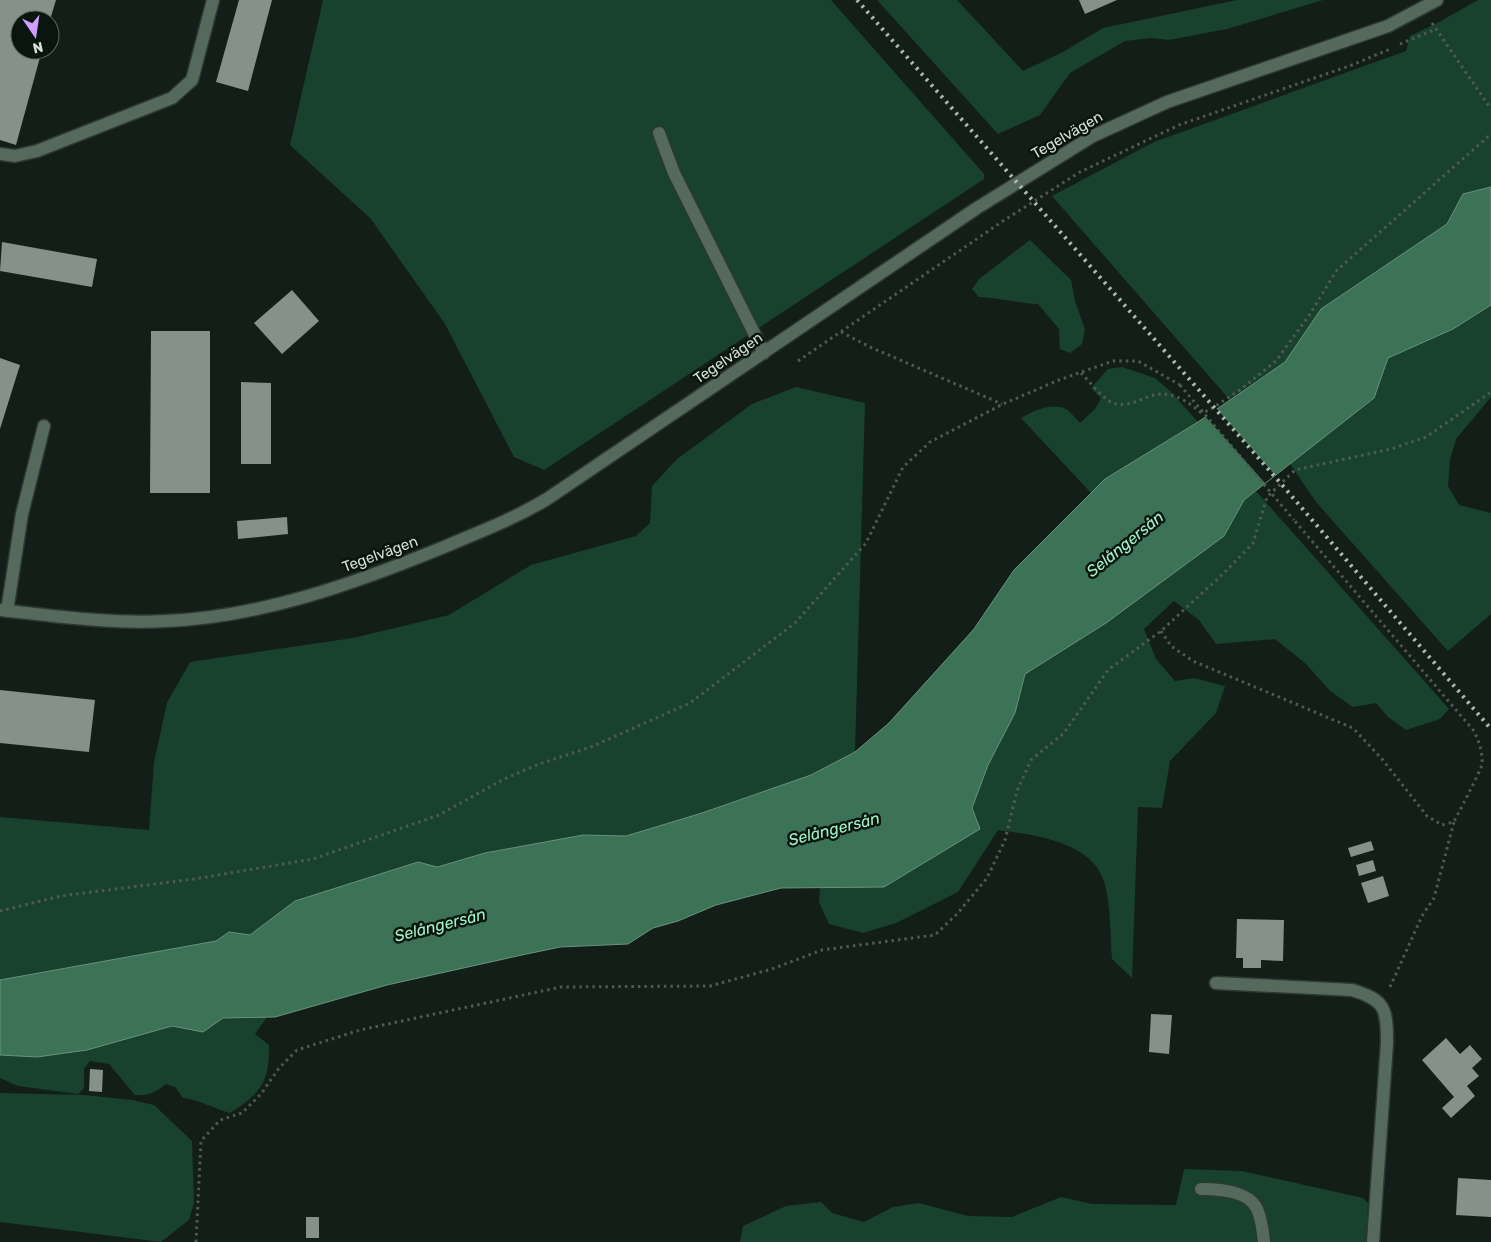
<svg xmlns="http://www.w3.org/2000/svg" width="1491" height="1242" viewBox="0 0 1491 1242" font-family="Rubik,sans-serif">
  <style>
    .green { fill: #18422d }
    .water { fill: #3c7255; stroke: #6a937d }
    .pier { fill: #131e18 }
    .building { fill: #849289 }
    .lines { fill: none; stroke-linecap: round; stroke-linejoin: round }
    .minor-casing { stroke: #2e3933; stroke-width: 15 }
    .path { stroke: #505a54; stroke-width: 3; stroke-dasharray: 2.5 4; stroke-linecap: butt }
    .minor { stroke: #556a5d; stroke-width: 12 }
    .rail { stroke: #afb8b2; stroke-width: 4; stroke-dasharray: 2.5 5; stroke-linecap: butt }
    .path-bridge { stroke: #505a54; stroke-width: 3; stroke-dasharray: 2.5 4; stroke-linecap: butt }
    .labels { text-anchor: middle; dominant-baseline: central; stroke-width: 5; stroke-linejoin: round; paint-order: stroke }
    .street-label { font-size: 15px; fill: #d7dfda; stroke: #0a150f }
    .water-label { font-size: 16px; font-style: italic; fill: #a1f4c4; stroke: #0a150f }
  </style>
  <rect width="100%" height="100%" fill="#131e18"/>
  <path class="green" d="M323,0H831L984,174V179L544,470L514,457L445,324L371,219L290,145Z
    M877,0H957L1023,71L1063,52L1103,28L1237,0H1323L1227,29L1169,40L1151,38L1125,41L1070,73L1040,115L998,134Z
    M1478,0H1491V187L1463,194L1447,224L1321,309L1285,362L1229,399L1052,196L1154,142L1406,51L1410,36L1439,22Z
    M1030,240L1071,280L1075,301L1085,329L1082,344L1070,353L1060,349L1059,329L1038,304C1018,303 999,298 979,297L972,289L979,279Z
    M1491,305V397L1456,439L1450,460L1448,486L1459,505L1491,513V614L1448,651L1316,502L1290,464L1373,398L1388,358L1453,329Z
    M1122,367L1155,378L1170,391L1198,422L1105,479L1091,493L1021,418C1033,411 1052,402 1066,409C1071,412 1076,419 1080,423L1095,409L1101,398L1091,388L1108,369Z
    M796,387L865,403L855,752L811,775L702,813L626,836L582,835L485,853L434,867L418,862L295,901L250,935L229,932L216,941L0,980V817L149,830L154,762L167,703L190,662L353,638L449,615L531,565L636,536L650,523L652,486L677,459L752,404Z
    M1256,491L1449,709L1440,719L1406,730L1388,717L1376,703L1353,707L1330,691L1306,664L1275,639L1216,644L1199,620L1174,601L1144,629L1156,659L1175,681L1194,678L1225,686L1216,713L1170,761L1162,808L1138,807L1132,978L1112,959C1110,935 1111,908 1105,885C1095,842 1035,835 998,830L958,892L896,923L863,933L829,924L819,902L820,888L843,887L972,808L988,765L1015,713L1025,674L1106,622L1224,536L1244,500Z
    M267,1017L255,1034L269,1045C269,1083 262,1092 230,1113C214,1109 199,1099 183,1098L175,1087L166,1084C157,1092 148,1096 135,1095L109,1064L90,1061L84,1069V1088L78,1094L18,1086L0,1078V1055L35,1056L172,1026L203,1032L223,1018Z
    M0,1093L85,1095L132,1100L154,1105L192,1141L194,1203L189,1220L161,1242L0,1222Z
    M1184,1169L1242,1171L1363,1198L1368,1203L1366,1242H740L743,1226L786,1206L821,1202L832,1213L864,1222L893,1207L919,1203L968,1216L1012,1217L1061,1197L1092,1204L1176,1205Z"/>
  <path class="water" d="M1491,187V305L1453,329L1388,358L1374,398L1244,500L1224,536L1106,623L1025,674L1015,713L988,765L972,808L980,829L884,887L781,888L716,905L678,921L653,928L628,944L560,947L522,955L387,985L275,1017L223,1018L203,1032L172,1026L87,1050L37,1057L0,1055V980L216,941L229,932L250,935L295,901L418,862L437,867L485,853L583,835L626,836L702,813L811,775L855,752L889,723L974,629L1014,570L1105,479L1198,422L1285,362L1321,309L1447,224L1463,194Z"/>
  <path class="pier" d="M1216,408L1275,475L1265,483L1205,416Z"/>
  <path class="building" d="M0,0H56L50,20H20V50H42L16,145L0,140Z
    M239,0H272L248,91L216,82Z
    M1079,0H1117L1085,14Z
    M2,242L97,259L92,287L0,271Z
    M292,290L319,321L282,354L254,323Z
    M151,331H210V493H150Z
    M0,358L20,365L0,429Z
    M241,382L271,383V464H241Z
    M287,517L288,534L238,539L237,521Z
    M0,690L95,700L89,752L0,743Z
    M1371,841L1374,850L1351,857L1348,848Z
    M1373,860L1376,871L1359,876L1356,865Z
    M1383,876L1389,896L1368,903L1361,883Z
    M1237,919L1284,920L1283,961L1261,960V968H1243V958H1236Z
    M1151,1014L1172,1015L1169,1054L1149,1052Z
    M1446,1038L1460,1054L1470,1045L1482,1059L1472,1068L1479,1076L1467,1086L1475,1096L1451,1118L1442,1108L1454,1097L1422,1060Z
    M90,1069L103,1070L102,1092L89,1091Z
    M1458,1178L1491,1180V1217L1456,1215Z
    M306,1217H319V1238H306Z"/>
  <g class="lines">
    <defs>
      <path id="minor" d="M659,133L674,173L764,353
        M0,154L15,156L37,151L172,98L192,80L213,0
        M0,610C54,616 112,624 166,621C262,617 356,583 444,547C479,532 514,519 547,499L977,208L1093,136L1167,102L1388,26L1437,0
        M7,611L22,514L44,426
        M1216,983L1352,990C1385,1000 1387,1008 1387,1043L1373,1242
        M1201,1189C1218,1189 1247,1191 1256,1207C1261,1216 1263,1232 1264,1242"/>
    </defs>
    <use href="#minor" class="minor-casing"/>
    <path class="path" d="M1432,23L1491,109
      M1400,44L1436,29
      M841,332L870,347L1002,404
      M798,361L1003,221L1080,172L1179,125L1352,65L1390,49
      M1081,373C1090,382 1099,394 1109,401C1126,412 1145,394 1162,394C1176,394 1190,403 1200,412L1208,411L1240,390L1276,361L1310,314L1336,271L1491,134
      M1161,631L1171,646L1193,661L1353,728L1382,759L1427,816L1442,825C1446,824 1451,823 1454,821C1456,819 1481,769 1482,765C1483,752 1479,742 1474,731L1294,520
      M0,911L61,896L194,879L313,859L439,815L504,779L539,764L591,747L690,703L795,623L866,543L903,467L930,442L1003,404L1059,380L1113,361H1138L1180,385
      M1390,987L1422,916L1434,898L1454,822
      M196,1242L201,1141L220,1120L242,1113L261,1094L279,1068L297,1050L360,1030L561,987L710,986L772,969L822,950L935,935L957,914L987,878L1005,840L1017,791L1031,760L1064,733L1108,670L1161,631L1225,572L1253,543L1267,497L1295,470L1391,449L1426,437L1491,392"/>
    <use href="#minor" class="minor"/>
    <path class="rail" d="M857,0L1283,486L1491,729"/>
    <path class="path-bridge" d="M1180,385L1294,520"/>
  </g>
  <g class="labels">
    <g class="street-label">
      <text transform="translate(1067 135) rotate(-30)">Tegelvägen</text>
      <text transform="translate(728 358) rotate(-34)">Tegelvägen</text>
      <text transform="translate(380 554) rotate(-20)">Tegelvägen</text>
    </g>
    <g class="water-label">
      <text transform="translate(1125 544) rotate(-39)">Selångersån</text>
      <text transform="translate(834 829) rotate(-14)">Selångersån</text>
      <text transform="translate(440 925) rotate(-14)">Selångersån</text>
    </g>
  </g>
  <g transform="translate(35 35) rotate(167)"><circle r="24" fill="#0a150f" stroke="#5c6660"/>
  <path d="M0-4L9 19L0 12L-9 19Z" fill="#d19dfe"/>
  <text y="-8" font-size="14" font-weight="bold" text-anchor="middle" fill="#d7dfda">N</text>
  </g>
</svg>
